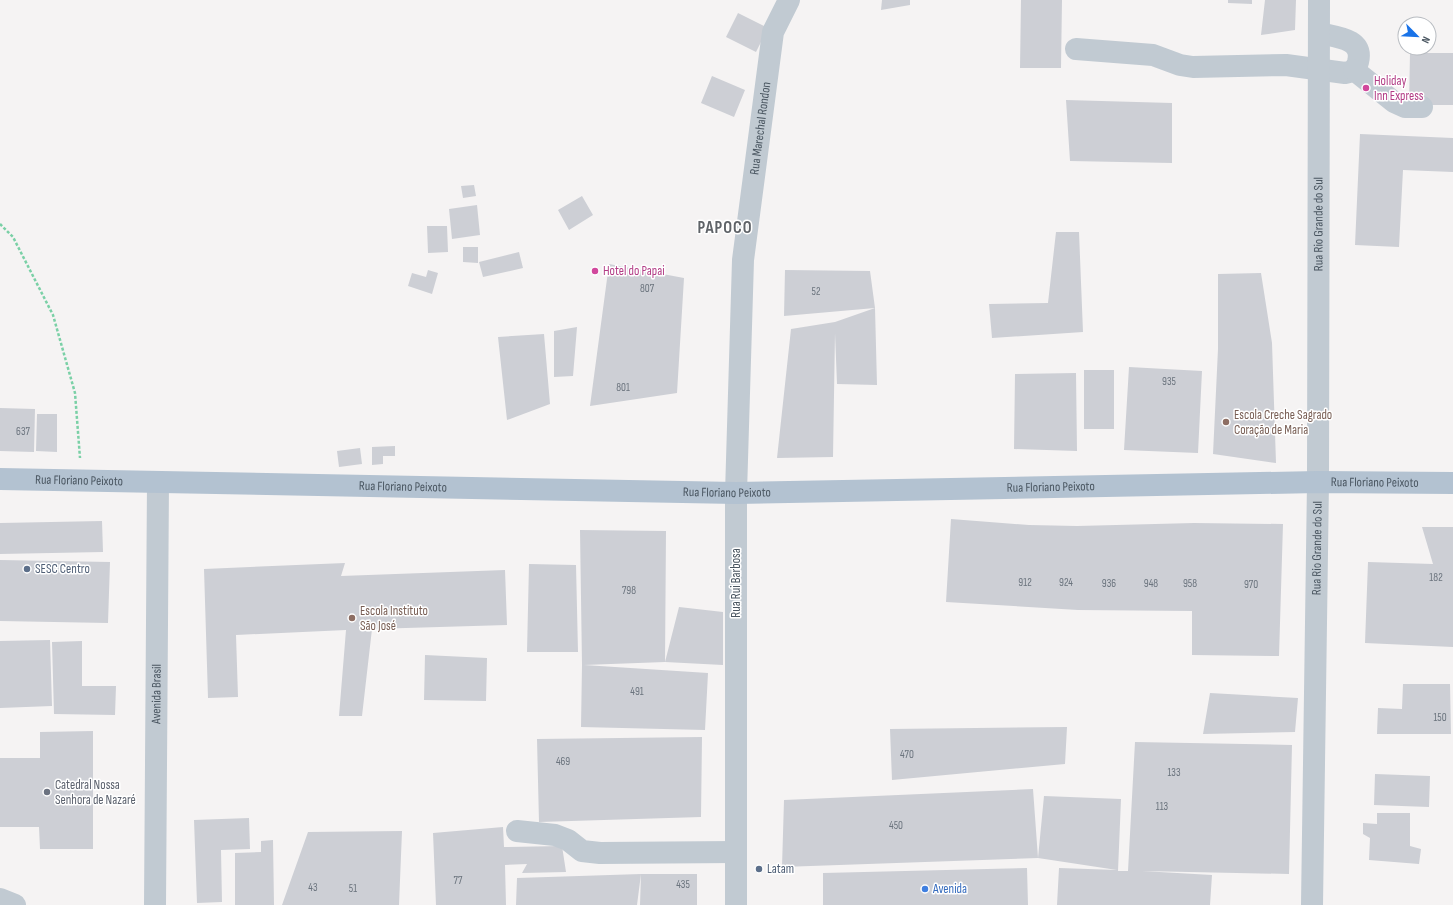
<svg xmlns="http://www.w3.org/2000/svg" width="1453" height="905" viewBox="0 0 1453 905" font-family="'Sofia Sans Condensed',sans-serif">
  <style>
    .building { fill: #cdcfd5 }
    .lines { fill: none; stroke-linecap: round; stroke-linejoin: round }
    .path { stroke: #7ad0a6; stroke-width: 2.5; stroke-dasharray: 3 2; stroke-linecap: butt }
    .minor { stroke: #c1cad2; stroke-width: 22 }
    .major { stroke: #b3c2d1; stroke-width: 22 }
    .hotel-dot { fill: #d1479c; stroke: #fff; stroke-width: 1.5 }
    .education-dot { fill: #8d6e63; stroke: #fff; stroke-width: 1.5 }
    .service-dot { fill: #5c6f8a; stroke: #fff; stroke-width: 1.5 }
    .worship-dot { fill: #6b7280; stroke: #fff; stroke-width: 1.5 }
    .shop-dot { fill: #3f7fe0; stroke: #fff; stroke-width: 1.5 }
    .labels { text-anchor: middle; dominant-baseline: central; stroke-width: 3; stroke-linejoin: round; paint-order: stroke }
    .number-label { font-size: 11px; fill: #6b747e }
    .hotel-label { font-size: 13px; fill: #b23c85; stroke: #fff; text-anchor: start }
    .street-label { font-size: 13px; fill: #4a5661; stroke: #fff }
    .education-label { font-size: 13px; fill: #785e54; stroke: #fff; text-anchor: start }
    .service-label { font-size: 13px; fill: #4e5e75; stroke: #fff; text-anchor: start }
    .worship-label { font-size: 13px; fill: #5b616d; stroke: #fff; text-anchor: start }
    .shop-label { font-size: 13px; fill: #366cbe; stroke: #fff; text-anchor: start }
    .district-label { font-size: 17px; font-weight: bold; letter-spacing: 1px; fill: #5f6368; stroke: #fff }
  </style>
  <rect width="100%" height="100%" fill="#f5f3f3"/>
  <path class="building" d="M882,0H910V5L881,10Z
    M1021,0H1062L1061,68H1020Z
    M1228,0H1252V4L1228,3Z
    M1265,0H1296L1295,30L1261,35Z
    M738,13L768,28L756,52L726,37Z
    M1410,53H1453V105H1409Z
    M712,76L745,90L734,117L701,103Z
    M1066,100L1172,103V163L1070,161Z
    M1360,134L1453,138V172L1403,170L1399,247L1355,245Z
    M474,185L476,196L463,198L461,186Z
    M582,196L593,215L569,230L558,210Z
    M477,205L480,235L452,239L449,209Z
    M427,226H447L448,252L428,253Z
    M1056,232H1079L1083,332L992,338L989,304L1048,303Z
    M463,247H478V263L463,262Z
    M519,252L523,268L483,277L479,262Z
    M609,264L684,278L677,393L590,406Z
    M428,270L438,273L432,294L408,286L412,273L426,277Z
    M785,270L870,271L875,308L877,385L837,384L835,333L833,457L777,458L791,329L835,322L875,308L784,316Z
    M1261,273L1272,343L1276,463L1213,454L1218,349V274Z
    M577,327L573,376L554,377V331Z
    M544,334L550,404L507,420L498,337Z
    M1129,367L1202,371L1198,453L1124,450Z
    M1084,370H1114V429H1084Z
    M1076,373L1077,451L1014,449L1015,374Z
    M0,408L35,409L34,452L0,451Z
    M37,414H57V452L36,451Z
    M395,446V456H383V464L372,465V447Z
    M360,448L362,464L339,467L337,451Z
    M951,519L1029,525L1077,526L1194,523L1283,524L1279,656L1192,655V611L1078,610L946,602Z
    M102,521L103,552L0,554V523Z
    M1422,527H1453V647L1365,643L1368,562L1433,564Z
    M580,530L666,531L665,662L679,607L723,612V665L665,662L584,665L708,673L705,730L581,727L582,665Z
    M0,560L110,562L108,623L0,621Z
    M345,563L341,576L505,570L507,625L372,629L362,716H339L346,630L236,635L238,697L208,698L204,569Z
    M529,564L576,565L578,652H527Z
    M50,640L52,706L0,708V641Z
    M82,641V686H116L115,715L54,714L52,642Z
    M425,655L487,658L486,701L424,700Z
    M1403,684H1450L1451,734H1377L1378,708L1402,709Z
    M1210,693L1298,698L1295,732L1203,734Z
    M1067,727L1065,764L892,780L890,729Z
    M93,731V849H40L39,827H0V758H40V732Z
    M702,737L701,817L539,822L537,739Z
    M1135,742L1292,745L1289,874L1142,871L1212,875L1210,905H1057L1059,868L1117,870L1038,858L1044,796L1121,799L1118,871H1128Z
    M1375,774L1430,776L1429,807L1374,805Z
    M1033,789L1038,858L782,867L784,800Z
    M1377,813H1410V846L1421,849L1419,864L1369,860L1370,838L1363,834V823L1377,824Z
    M249,818L250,849L221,850L222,902L197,903L194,820Z
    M503,827L504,847L562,846L566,872L522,873L527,864L505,865L506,905H436L433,833Z
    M402,831L399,905H282L308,832Z
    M273,840L274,905H235V853L261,852V841Z
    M1027,868L1028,905H823V873Z
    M641,874H697V905H640Z
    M641,874L637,905H516L517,878Z"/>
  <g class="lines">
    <path class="path" d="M0,224L13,237L53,315L75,393L80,458"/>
    <g class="minor">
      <path d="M1076,49L1153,55L1180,65L1193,67L1286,65L1345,73C1352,72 1356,69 1358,62C1364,38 1335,37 1319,33"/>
      <path d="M1354,70L1394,102L1405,107H1422"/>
      <path d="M517,831L555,835L568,840L582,851L600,853L736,852"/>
      <path d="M0,899L15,905"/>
      <path id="s1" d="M155,905L158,482"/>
      <path id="s2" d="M736,905V493L743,260L773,32L789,0"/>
      <path id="s3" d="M1312,905L1318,482L1319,0"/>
    </g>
    <path class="major" id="s4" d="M0,479L736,493L1318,482L1453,483"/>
  </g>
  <g class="hotel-dot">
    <circle cx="1366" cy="88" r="4"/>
    <circle cx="595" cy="271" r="4"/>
  </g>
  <g class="education-dot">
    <circle cx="1226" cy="422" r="4"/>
    <circle cx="352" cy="618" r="4"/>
  </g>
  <g class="service-dot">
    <circle cx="27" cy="569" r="4"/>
    <circle cx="759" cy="869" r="4"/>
  </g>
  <circle class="worship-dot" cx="47" cy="792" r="4"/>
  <circle class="shop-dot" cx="925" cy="889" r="4"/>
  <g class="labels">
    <g class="number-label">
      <text x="647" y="288">807</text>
      <text x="816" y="291">52</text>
      <text x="1169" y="381">935</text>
      <text x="623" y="387">801</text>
      <text x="23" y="431">637</text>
      <text x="1436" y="577">182</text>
      <text x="1025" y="582">912</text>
      <text x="1066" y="582">924</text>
      <text x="1109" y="583">936</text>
      <text x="1151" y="583">948</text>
      <text x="1190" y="583">958</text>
      <text x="1251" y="584">970</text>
      <text x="629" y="590">798</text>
      <text x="637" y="691">491</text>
      <text x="1440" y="717">150</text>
      <text x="907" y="754">470</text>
      <text x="563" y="761">469</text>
      <text x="1174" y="772">133</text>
      <text x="1162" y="806">113</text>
      <text x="896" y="825">450</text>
      <text x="458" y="880">77</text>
      <text x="683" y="884">435</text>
      <text x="313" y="887">43</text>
      <text x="353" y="888">51</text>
    </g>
    <g class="hotel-label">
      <text x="1374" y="81">Holiday<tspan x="1374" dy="15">Inn Express</tspan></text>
      <text x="603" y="271">Hotel do Papai</text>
    </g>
    <g class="street-label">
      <text stroke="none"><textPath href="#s2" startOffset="778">Rua Marechal Rondon</textPath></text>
      <text stroke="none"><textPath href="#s3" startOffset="681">Rua Rio Grande do Sul</textPath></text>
      <text stroke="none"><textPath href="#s4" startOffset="79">Rua Floriano Peixoto</textPath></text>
      <text stroke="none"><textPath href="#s4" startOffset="1375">Rua Floriano Peixoto</textPath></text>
      <text stroke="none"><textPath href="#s4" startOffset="403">Rua Floriano Peixoto</textPath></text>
      <text stroke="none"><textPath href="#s4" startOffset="1051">Rua Floriano Peixoto</textPath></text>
      <text stroke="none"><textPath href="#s4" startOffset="727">Rua Floriano Peixoto</textPath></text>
      <text stroke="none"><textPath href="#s3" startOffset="357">Rua Rio Grande do Sul</textPath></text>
      <text transform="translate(736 583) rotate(-90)">Rua Rui Barbosa</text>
      <text stroke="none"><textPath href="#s1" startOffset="211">Avenida Brasil</textPath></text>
    </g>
    <g class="education-label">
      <text x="1234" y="415">Escola Creche Sagrado<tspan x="1234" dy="15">Coração de Maria</tspan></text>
      <text x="360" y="611">Escola Instituto<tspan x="360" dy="15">São José</tspan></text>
    </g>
    <g class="service-label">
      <text x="35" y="569">SESC Centro</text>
      <text x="767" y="869">Latam</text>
    </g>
    <g class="worship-label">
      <text x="55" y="785">Catedral Nossa<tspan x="55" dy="15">Senhora de Nazaré</tspan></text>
    </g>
    <g class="shop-label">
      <text x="933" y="889">Avenida</text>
    </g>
    <g class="district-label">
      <text x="725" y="228">PAPOCO</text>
    </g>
  </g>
  <g transform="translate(1417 36) rotate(114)"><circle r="19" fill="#ffffff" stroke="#b7bbc0"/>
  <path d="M0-3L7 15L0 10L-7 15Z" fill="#1a73e8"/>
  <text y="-6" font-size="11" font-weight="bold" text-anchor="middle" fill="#4a5661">N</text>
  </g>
</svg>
